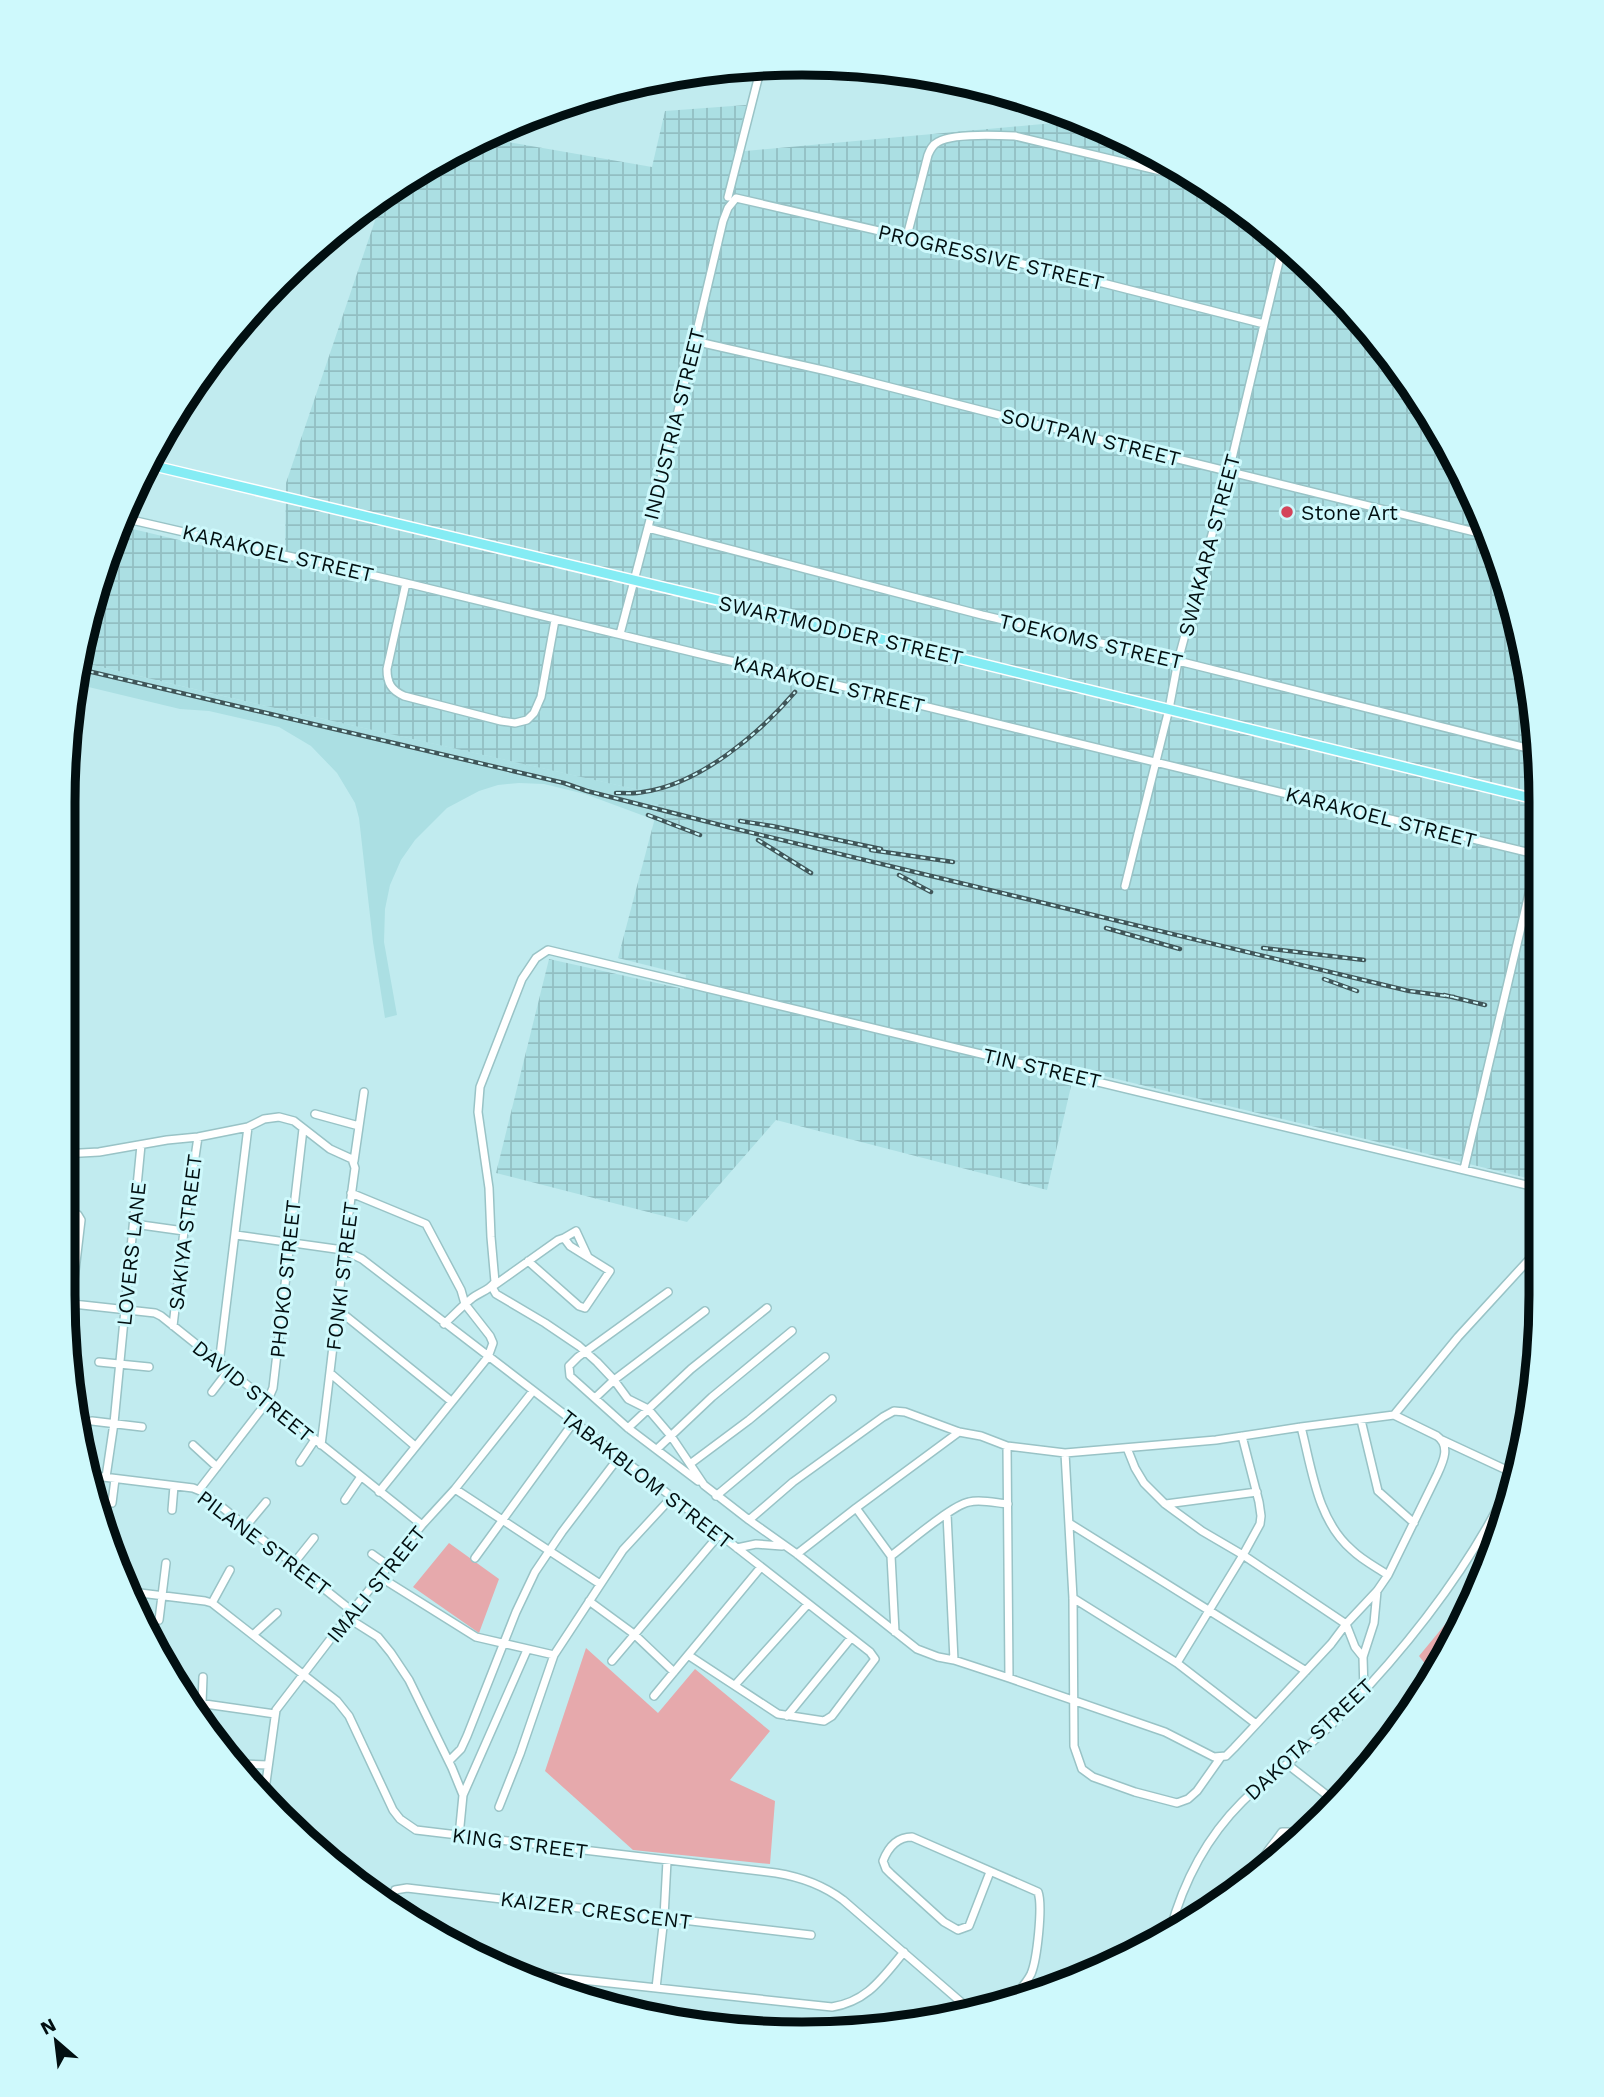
<svg xmlns="http://www.w3.org/2000/svg" width="1604" height="2097" viewBox="0 0 1604 2097" font-family="'Work Sans',sans-serif">
  <style>
    .built { fill: #abdfe3 }
    .industrial { fill: url(#industrial-grid) }
    .green { fill: #e6a9ac }
    .lines { fill: none; stroke-linecap: round; stroke-linejoin: round }
    .minor-casing { stroke: #99c3c6; stroke-width: 10 }
    .major-casing { stroke: #fff; stroke-width: 12 }
    .minor { stroke: #fff; stroke-width: 7 }
    .major { stroke: #85ecf4; stroke-width: 9 }
    .rail-casing { stroke: #405659; stroke-width: 4.5 }
    .rail { stroke: #cef9fc; stroke-width: 2; stroke-dasharray: 5; stroke-linecap: butt }
    .poi-dot { fill: #d4445a; stroke: #cef9fc; stroke-width: 2.5 }
    .labels { text-anchor: middle; dominant-baseline: central; stroke-width: 6; stroke-linejoin: round; paint-order: stroke }
    .street-label { font-size: 21px; fill: #020f11; stroke: #cef9fc }
    .poi-label { font-size: 21px; fill: #020f11; stroke: #cef9fc; text-anchor: start }
    .rim { fill: none; stroke: #020f11; stroke-width: 9 }
  </style>
  <defs>
    <pattern id="industrial-grid" width="8" height="8" patternUnits="userSpaceOnUse" patternTransform="scale(1.75)"><rect width="8" height="8" fill="#abdfe3"/><path d="M0 4h8M4 0v8" fill="none" stroke="#92bec2"/></pattern>
  </defs>
  <rect width="100%" height="100%" fill="#c1ebef"/>
  <path class="built" d="M80,662L266,706L662,795L655,820L585,794L544,784L519,783L498,785L479,791L447,808L415,840L401,860L390,885L385,909L384,942L397,1015L385,1018L373,942L359,818L355,803L337,773L311,746L279,727L209,711L180,709L76,684Z"/>
  <path class="industrial" d="M746,105L735,152L1086,120L1213,188L1325,280L1417,392L1502,564L1535,706V1180L1075,1069L1047,1190L776,1120L687,1222L496,1173L549,959L684,989L686,975L618,958L661,795L266,706L80,662L88,610L120,526L285,565L286,483L384,194L392,187L485,138L652,167L665,111Z"/>
  <path class="green" d="M449,1543L499,1579L479,1633L413,1587Z
    M1486,1575L1485,1577L1433,1674L1419,1656Z
    M586,1648L658,1713L695,1669L770,1731L730,1780L775,1801L770,1864L633,1850L545,1771Z"/>
  <g class="lines">
    <defs>
      <path id="minor" d="M728,197L761,67
        M907,236L928,155C930,150 932,145 938,142C953,133 996,135 1015,136L1198,180
        M694,341L827,371L1011,418L1487,535
        M123,518L406,583L721,659L779,671L1535,854
        M648,528L982,615L1178,661L1535,750
        M406,583L387,669C387,683 391,690 404,696L501,721L515,723L527,720L534,713L541,697L555,620
        M620,634L673,432L723,221L728,208L736,198L1075,276L1264,324
        M1125,886L1169,709L1178,661L1229,471L1283,245
        M315,1114L359,1126
        M63,1154L99,1152L167,1140L198,1137L248,1127L264,1119L279,1117L294,1121L330,1149L352,1159L355,1168C342,1260 333,1353 321,1445
        M354,1161L364,1092
        M1464,1169L1535,868
        M351,1193L426,1224L461,1290L465,1304L490,1336L493,1343L488,1357L379,1492
        M63,1212L78,1215L81,1220L71,1304
        M134,1224L184,1231
        M236,1235L343,1250L362,1259L672,1497L870,1652L875,1659L832,1716L824,1721L778,1714L688,1655
        M564,1238L576,1231L588,1257
        M528,1261L579,1306L585,1308L610,1271L570,1246L564,1238L558,1240L492,1287L496,1294L545,1323L579,1346L597,1362L614,1380L628,1399L648,1409L671,1436L704,1485L749,1520
        M668,1292L578,1357L569,1366L570,1376L628,1428L698,1481
        M64,1303L155,1313L161,1316L422,1525
        M337,1309L451,1401
        M444,1324C453,1316 461,1307 471,1299C479,1292 489,1291 495,1282L491,1237L489,1188L478,1112L480,1087L522,979L536,958L548,950L1535,1187
        M173,1326L184,1231L198,1137
        M99,1362L149,1367
        M219,1364L248,1127
        M330,1373L415,1446
        M212,1392L228,1371
        M595,1398L614,1380L705,1311
        M894,1411L905,1412L959,1432L981,1436L1007,1446L1065,1453L1216,1440L1301,1427L1394,1415L1437,1436C1451,1446 1443,1462 1437,1475L1388,1575L1377,1591L1346,1624L1331,1644L1234,1748L1226,1756L1214,1757L1165,1732L1009,1678L954,1660L938,1657L917,1649L797,1554L749,1520L793,1482L883,1417Z
        M1394,1415L1458,1337L1535,1253
        M1361,1420L1378,1491L1414,1523
        M92,1421L142,1427
        M1301,1427C1312,1469 1317,1520 1352,1550C1362,1560 1376,1567 1388,1575
        M628,1428L691,1369L767,1308
        M1442,1440L1513,1473
        M193,1445L217,1467
        M1007,1446L1009,1678
        M1127,1448L1135,1468L1144,1483L1165,1504L1202,1531L1243,1555L1346,1624L1355,1647L1363,1657
        M657,1449L712,1397L792,1331
        M1065,1453L1073,1598L1074,1746L1082,1769L1093,1777L1135,1792L1177,1803L1188,1799L1197,1791L1221,1757
        M300,1462L314,1441
        M690,1464L749,1420L825,1357
        M87,1475L193,1488L203,1492L352,1611
        M106,1477L114,1423L141,1145
        M455,1489L600,1584
        M199,1490L267,1402L273,1388L303,1129
        M716,1496L832,1399
        M345,1500L360,1478
        M112,1503L115,1479
        M1166,1504L1257,1492
        M856,1508L891,1556L895,1632
        M172,1510L174,1486
        M947,1514L954,1660
        M1069,1523L1306,1671
        M246,1526L266,1502
        M737,1548L756,1544L782,1546
        M372,1554L389,1566
        M797,1554L856,1508L959,1432
        M891,1556C907,1544 952,1505 969,1502C981,1499 996,1503 1008,1504
        M475,1558L573,1423
        M294,1563L314,1538
        M380,1577L476,1637L554,1655
        M132,1592L205,1601L212,1603L337,1701L349,1716L393,1810L400,1819L416,1830L776,1873C801,1877 823,1885 843,1900L969,2009
        M1073,1598L1177,1663L1256,1724
        M589,1601L634,1634L674,1672
        M212,1603L230,1570
        M348,1618L378,1637L391,1653L409,1680L452,1768L463,1795
        M159,1620L166,1563
        M254,1634L277,1613
        M612,1661L719,1535
        M1177,1663L1243,1555L1260,1524L1261,1516L1259,1502L1242,1436
        M735,1685L808,1604
        M1364,1691L1363,1657L1374,1623L1377,1591
        M654,1696L761,1567
        M191,1702L275,1714
        M202,1703L203,1677
        M787,1716L851,1638
        M449,1761L461,1749L467,1736L516,1612L535,1572L562,1532L619,1457
        M240,1764L268,1765
        M1287,1764L1337,1803
        M264,1797L276,1710L352,1611L422,1525L455,1489L533,1391
        M499,1807L520,1754L554,1655L623,1550L672,1497
        M459,1836L463,1795L527,1650
        M1260,1870C1261,1856 1274,1844 1282,1832H1288L1298,1840
        M990,1872L969,1926L958,1930L944,1922L891,1874L886,1869L883,1861C888,1848 896,1837 912,1837L1038,1892C1043,1906 1037,1960 1031,1974C1026,1984 1018,1992 1010,2001
        M391,1903L395,1890L407,1888L811,1935
        M1170,1931C1183,1883 1207,1837 1242,1802C1256,1788 1272,1776 1287,1764C1307,1747 1328,1729 1346,1710C1409,1645 1469,1567 1509,1486
        M527,1974L832,2007C868,2001 882,1978 904,1952
        M656,1988L664,1917L667,1861"/>
      <path id="major" d="M146,464L868,636L1535,799"/>
    </defs>
    <use href="#minor" class="minor-casing"/>
    <use href="#major" class="major-casing"/>
    <use href="#minor" class="minor"/>
    <use href="#major" class="major"/>
    <defs>
      <path id="rail" d="M79,669L564,783L587,791L732,828L1409,991L1454,997
        M616,793C625,793 635,794 643,792C700,784 759,734 795,692
        M648,815L700,835
        M740,821L772,826L881,849
        M758,840L811,873
        M871,850L953,862
        M899,875L931,892
        M1106,928L1180,949
        M1263,948L1364,960
        M1324,979L1357,991
        M1444,995L1485,1005"/>
    </defs>
    <use href="#rail" class="rail-casing"/>
    <use href="#rail" class="rail"/>
  </g>
  <circle class="poi-dot" cx="1287" cy="512" r="7"/>
  <g class="labels">
    <g class="street-label">
      <text transform="translate(991 257) rotate(13)">PROGRESSIVE STREET</text>
      <text transform="translate(674 424) rotate(-76)">INDUSTRIA STREET</text>
      <text transform="translate(1091 437) rotate(14)">SOUTPAN STREET</text>
      <text transform="translate(1209 545) rotate(-75)">SWAKARA STREET</text>
      <text transform="translate(278 553) rotate(13)">KARAKOEL STREET</text>
      <text transform="translate(841 630) rotate(13)">SWARTMODDER STREET</text>
      <text transform="translate(1091 641) rotate(13)">TOEKOMS STREET</text>
      <text transform="translate(829 684) rotate(13)">KARAKOEL STREET</text>
      <text transform="translate(1381 817) rotate(14)">KARAKOEL STREET</text>
      <text transform="translate(1042 1068) rotate(13)">TIN STREET</text>
      <text transform="translate(185 1232) rotate(-83)">SAKIYA STREET</text>
      <text transform="translate(131 1254) rotate(-84)">LOVERS LANE</text>
      <text transform="translate(342 1276) rotate(-83)">FONKI STREET</text>
      <text transform="translate(285 1279) rotate(-84)">PHOKO STREET</text>
      <text transform="translate(253 1391) rotate(39)">DAVID STREET</text>
      <text transform="translate(647 1479) rotate(38)">TABAKBLOM STREET</text>
      <text transform="translate(264 1543) rotate(37)">PILANE STREET</text>
      <text transform="translate(376 1584) rotate(-51)">IMALI STREET</text>
      <text transform="translate(1309 1739) rotate(-43)">DAKOTA STREET</text>
      <text transform="translate(520 1843) rotate(7)">KING STREET</text>
      <text transform="translate(596 1910) rotate(7)">KAIZER CRESCENT</text>
    </g>
    <g class="poi-label">
      <text x="1301" y="512">Stone Art</text>
    </g>
  </g>
  <path d="M0 0H1604V2097H0ZM802 75H802A727 727 0 0 1 1529 802V1295A727 727 0 0 1 802 2022H802A727 727 0 0 1 75 1295V802A727 727 0 0 1 802 75Z" fill="#cef9fc" fill-rule="evenodd"/>
  <path class="rim" d="M802 75H802A727 727 0 0 1 1529 802V1295A727 727 0 0 1 802 2022H802A727 727 0 0 1 75 1295V802A727 727 0 0 1 802 75Z"/>
  <g transform="translate(56 2041) rotate(332)" stroke="#cef9fc" stroke-width="5" paint-order="stroke">
  <path d="M0-5L12 26L0 18L-12 26Z" fill="#020f11"/>
  <text y="-10" font-size="19" font-weight="bold" text-anchor="middle" fill="#020f11">N</text>
  </g>
</svg>
